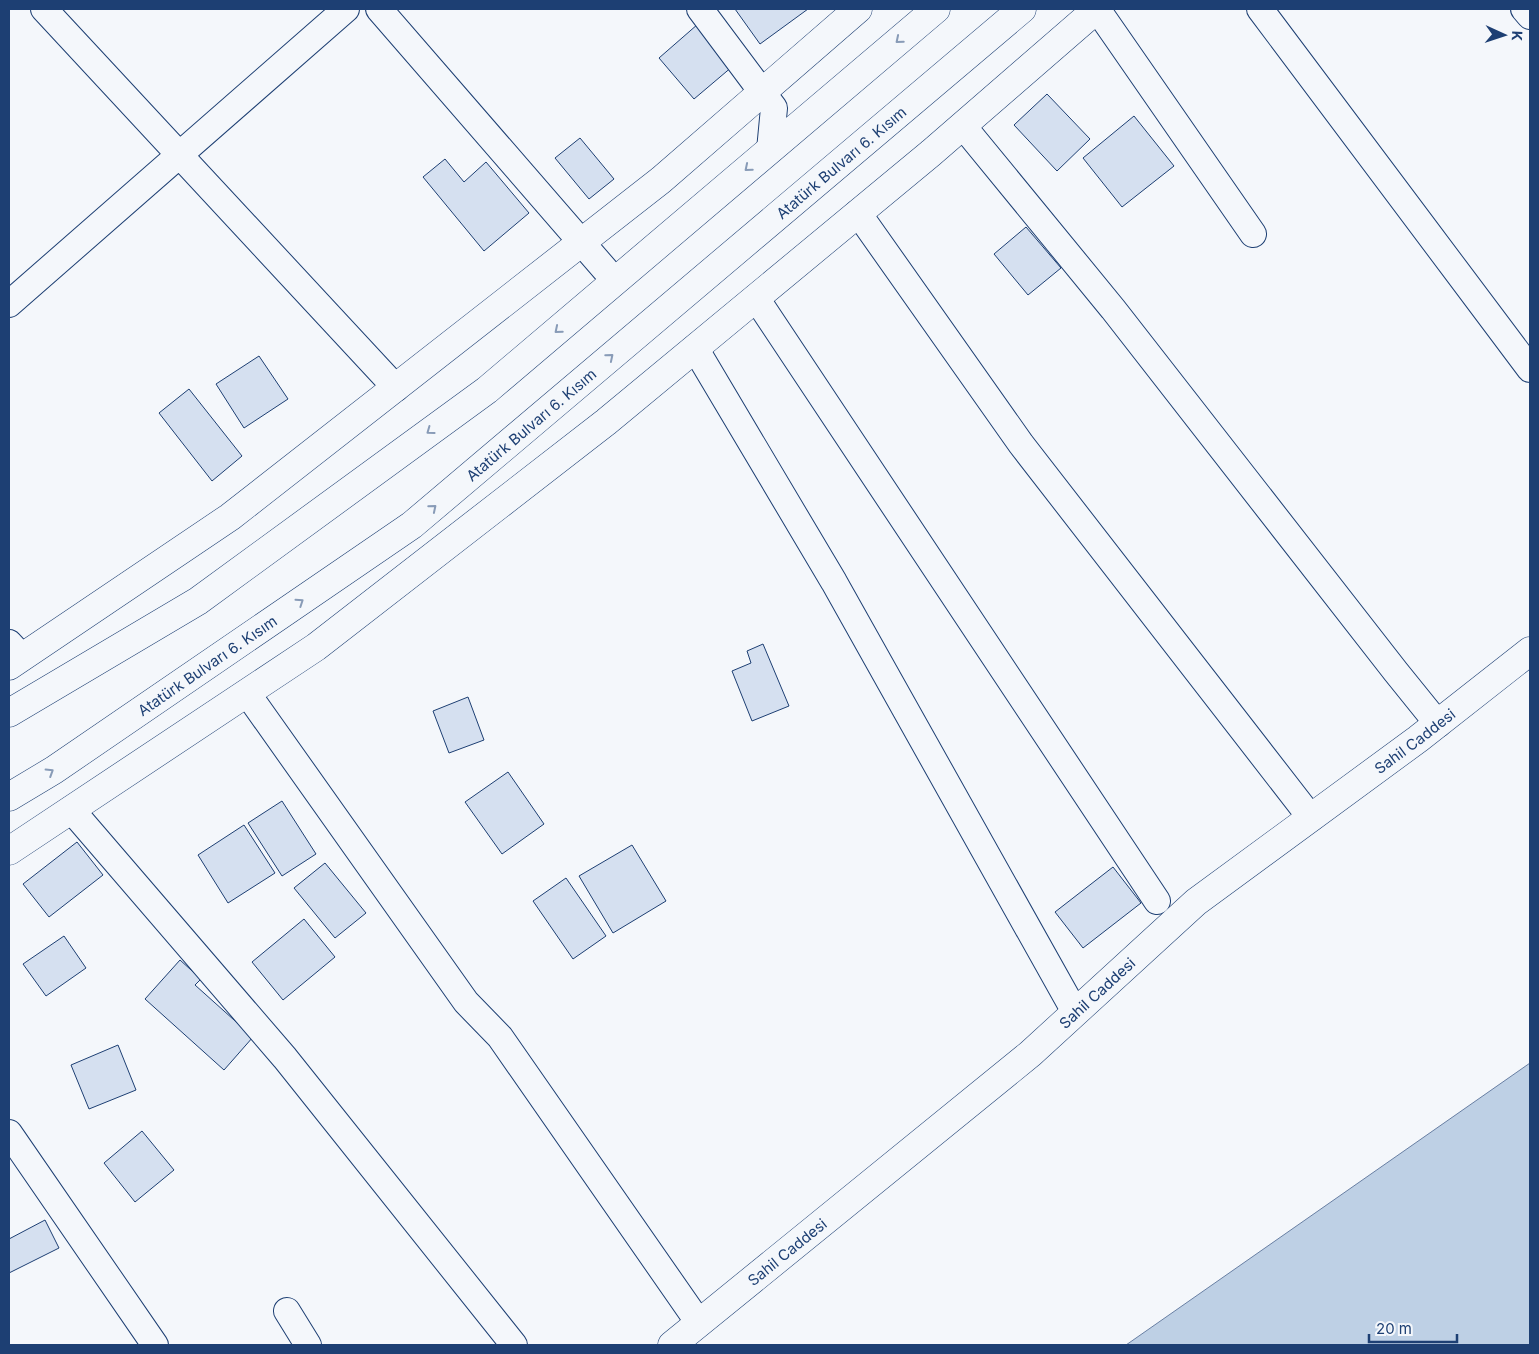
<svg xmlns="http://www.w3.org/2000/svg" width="1539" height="1354" viewBox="0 0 1539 1354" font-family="Inter,sans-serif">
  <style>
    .water { fill: #bed0e5; stroke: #687fa3 }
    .building { fill: #d5e0f0; stroke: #1d3f73 }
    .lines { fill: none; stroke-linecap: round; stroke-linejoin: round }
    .minor-casing { stroke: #1d3f73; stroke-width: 28 }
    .tertiary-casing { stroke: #1d3f73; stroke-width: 29 }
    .trunk-casing { stroke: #1d3f73; stroke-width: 29 }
    .minor { stroke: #f4f7fb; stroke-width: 26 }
    .tertiary { stroke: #f4f7fb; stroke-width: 28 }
    .trunk { stroke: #f4f7fb; stroke-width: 28 }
    .oneway { stroke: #889bb7 }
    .labels { text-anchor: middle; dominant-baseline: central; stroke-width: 4; stroke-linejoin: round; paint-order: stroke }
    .street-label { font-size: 15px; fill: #1d3f73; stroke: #f4f7fb }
  </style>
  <rect width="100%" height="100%" fill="#f4f7fb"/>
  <path class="water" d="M1530,1063V1345H1126Z"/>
  <path class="building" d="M735,9H808L760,44Z
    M698,24L733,66L694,99L659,58Z
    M1047,94L1090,139L1057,171L1014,125Z
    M1134,116L1174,166L1122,207L1083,158Z
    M580,138L614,179L589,199L555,158Z
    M445,159L464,182L486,162L529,213L484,251L423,177Z
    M1026,227L1061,268L1028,295L994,254Z
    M259,356L288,399L244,428L216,384Z
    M189,389L242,456L212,481L159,413Z
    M763,644L789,706L752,721L732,671L751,663L747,651Z
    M468,697L484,740L449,753L433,711Z
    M508,772L544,824L502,854L465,802Z
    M282,801L316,854L282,876L248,823Z
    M244,825L275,873L228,903L198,855Z
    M77,842L103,875L49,917L23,884Z
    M632,845L666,901L613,933L579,876Z
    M325,863L366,913L335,938L294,888Z
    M1113,867L1141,903L1083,948L1055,912Z
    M566,878L606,936L573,959L533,901Z
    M304,919L335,957L283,1000L252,962Z
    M64,936L86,968L46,996L23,964Z
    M180,960L201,979L195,985L253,1037L224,1070L145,999Z
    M118,1045L136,1090L89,1109L71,1065Z
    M142,1131L174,1170L135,1202L104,1163Z
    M45,1220L59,1248L9,1273V1239Z"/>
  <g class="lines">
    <defs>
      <path id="minor" d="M44,9L396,388
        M379,9L615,281
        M700,9L774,108L770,150
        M1097,9L1253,234
        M1260,9L1530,369
        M1524,9L1530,16
        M963,126L1113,309L1396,672L1438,724
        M858,213L1021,444L1311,818
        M756,298L1157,901
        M9,304L346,9
        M695,348L834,582L1075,1012
        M9,643L22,657
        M247,693L466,1002L500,1037L699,1323
        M72,809L75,814L285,1058L514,1345
        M9,1133L155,1345
        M287,1311L308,1345"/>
      <g id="tertiary">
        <path d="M9,666L230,517L661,180L858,9"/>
        <path d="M9,851L316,647L606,422L931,153L1097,9"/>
        <path id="s1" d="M672,1345L1030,1054L1196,902L1418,739L1530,651"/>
      </g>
      <g id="trunk">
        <path d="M9,713L198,601L487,390L936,9"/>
        <path id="s2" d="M9,797L54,770L412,525L1022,9"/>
      </g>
    </defs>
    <use href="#minor" class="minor-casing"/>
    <use href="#tertiary" class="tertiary-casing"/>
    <use href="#trunk" class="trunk-casing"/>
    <use href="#minor" class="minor"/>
    <use href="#tertiary" class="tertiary"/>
    <use href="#trunk" class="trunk"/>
  </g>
  <defs><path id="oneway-chevron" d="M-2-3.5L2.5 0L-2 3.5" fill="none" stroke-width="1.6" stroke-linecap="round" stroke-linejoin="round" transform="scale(1.25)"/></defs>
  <g class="oneway">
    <use href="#oneway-chevron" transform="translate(899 40) rotate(140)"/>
    <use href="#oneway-chevron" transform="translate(748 168) rotate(140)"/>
    <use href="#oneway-chevron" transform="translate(558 330) rotate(140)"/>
    <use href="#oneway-chevron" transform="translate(610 357) rotate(-40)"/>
    <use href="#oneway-chevron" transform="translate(430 431) rotate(144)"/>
    <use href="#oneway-chevron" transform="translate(433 508) rotate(-40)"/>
    <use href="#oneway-chevron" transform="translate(300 602) rotate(-34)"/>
    <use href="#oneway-chevron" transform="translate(50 772) rotate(-32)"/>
  </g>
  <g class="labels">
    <g class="street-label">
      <text stroke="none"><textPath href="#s2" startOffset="1048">Atatürk Bulvarı 6. Kısım</textPath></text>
      <text stroke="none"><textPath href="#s2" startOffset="642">Atatürk Bulvarı 6. Kısım</textPath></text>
      <text stroke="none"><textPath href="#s2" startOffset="238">Atatürk Bulvarı 6. Kısım</textPath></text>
      <text stroke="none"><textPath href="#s1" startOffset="958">Sahil Caddesi</textPath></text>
      <text stroke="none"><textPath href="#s1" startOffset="552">Sahil Caddesi</textPath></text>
      <text stroke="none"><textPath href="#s1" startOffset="148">Sahil Caddesi</textPath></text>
    </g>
  </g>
  <rect width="1539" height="1354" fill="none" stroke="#1d3f73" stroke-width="20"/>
  <g transform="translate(1504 35) rotate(93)" stroke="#f4f7fb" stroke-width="4" paint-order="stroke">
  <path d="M0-4L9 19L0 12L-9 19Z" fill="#1d3f73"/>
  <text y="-8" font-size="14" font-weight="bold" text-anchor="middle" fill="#1d3f73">K</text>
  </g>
  <path d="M1369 1334v8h88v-8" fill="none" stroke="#1d3f73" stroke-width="2.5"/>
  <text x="1376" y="1334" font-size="15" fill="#1d3f73" stroke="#f4f7fb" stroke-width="4" paint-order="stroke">20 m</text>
</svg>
